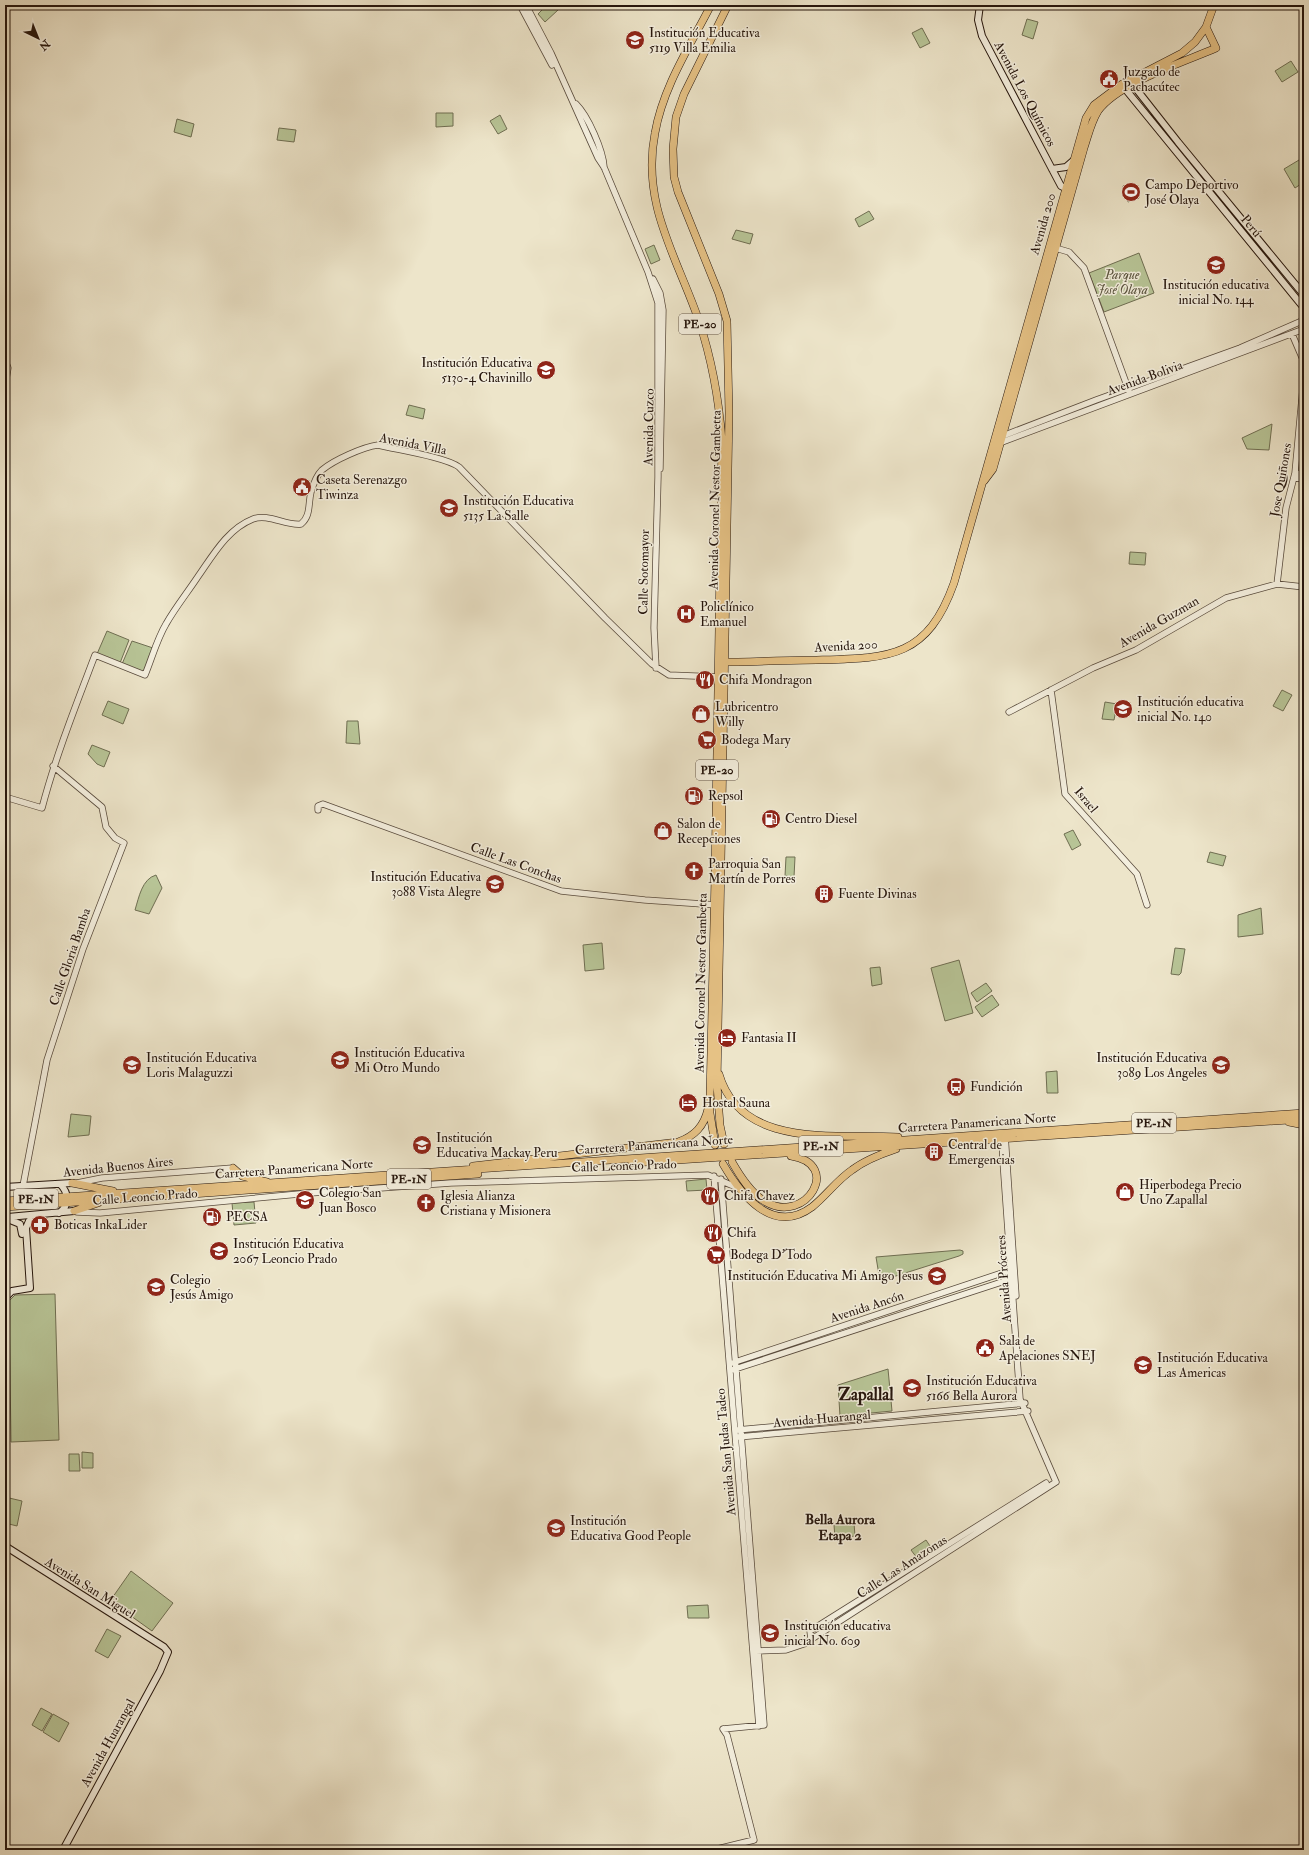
<svg xmlns="http://www.w3.org/2000/svg" width="1309" height="1855" viewBox="0 0 1309 1855" font-family="'IM FELL Double Pica',serif">
  <style>
    .green { fill: #b8c597; stroke: #6f6e52 }
    .lines { fill: none; stroke-linecap: round; stroke-linejoin: round }
    .tertiary-casing { stroke: #584a3c; stroke-width: 7 }
    .secondary-casing { stroke: #26160d; stroke-width: 8 }
    .primary-casing { stroke: #26160d; stroke-width: 8 }
    .trunk-casing { stroke: #26160d; stroke-width: 8 }
    .tertiary { stroke: #f3eedd; stroke-width: 5.5 }
    .secondary { stroke: #f3eedd; stroke-width: 6 }
    .primary { stroke: #e6c285; stroke-width: 7 }
    .trunk { stroke: #e6c285; stroke-width: 7 }
    .labels { text-anchor: middle; dominant-baseline: central; stroke-width: 3; stroke-linejoin: round; paint-order: stroke }
    .shield { fill: #f3eedd; stroke: #64574b; stroke-width: 1 }
    .shield-label { font-size: 12px; font-weight: bold; fill: #26160d }
    .poi-label { font-size: 13px; fill: #26160d; stroke: #f3eedd; text-anchor: start }
    .street-label { font-size: 13px; fill: #26160d; stroke: #f3eedd }
    .park-label { font-size: 13px; font-style: italic; fill: #59533d; stroke: #f3eedd }
    .neighbourhood-label { font-size: 14px; font-weight: bold; fill: #26160d; stroke: #f3eedd }
    .district-label { font-size: 17px; font-weight: bold; fill: #26160d; stroke: #f3eedd }
  </style>
  <rect width="100%" height="100%" fill="#ede5ca"/>
  <filter id="stains"><feTurbulence type="fractalNoise" baseFrequency=".005" numOctaves="4"/><feColorMatrix values="0 0 0 0 .2 0 0 0 0 .09 0 0 0 0 .02 0 0 0 .5 -.17"/></filter>
  <radialGradient id="worn" r=".72"><stop offset=".6" stop-color="#630" stop-opacity="0"/><stop offset="1" stop-color="#630" stop-opacity=".3"/></radialGradient>
  <path class="green" d="M547,5H553L558,10L545,22L538,14Z
    M1027,19L1038,22L1033,39L1022,35Z
    M922,28L930,43L920,48L912,33Z
    M1291,61L1298,72L1282,82L1275,71Z
    M436,113H453V126L436,127Z
    M500,115L507,129L498,134L490,121Z
    M177,119L194,124L191,137L174,132Z
    M279,128L296,130L294,142L277,140Z
    M1304,157V182L1295,188L1284,169Z
    M1133,183L1139,198L1128,202L1123,186Z
    M869,211L874,219L859,227L855,219Z
    M736,230L753,234L750,244L732,239Z
    M654,245L660,260L651,264L645,249Z
    M1139,253L1154,293L1104,312L1089,273Z
    M409,405L425,409L423,419L406,415Z
    M1272,424L1269,450L1247,449L1242,438Z
    M1130,552L1146,553L1145,565L1129,564Z
    M107,631L129,640L120,663L97,654Z
    M132,641L156,649L145,675L122,664Z
    M1282,690L1292,695L1283,711L1273,706Z
    M108,701L129,709L123,724L102,715Z
    M1105,702L1117,704L1114,720L1102,719Z
    M347,721H358L360,744L346,743Z
    M92,745L110,752L104,767L97,764L88,754Z
    M1073,830L1081,845L1072,850L1064,834Z
    M1210,852L1226,856L1223,866L1207,862Z
    M786,857H795L794,877L785,876Z
    M156,875L162,888L149,914L135,910C139,897 142,879 156,875Z
    M1261,908L1263,934L1238,937V915Z
    M602,943L604,969L585,971L583,945Z
    M1175,948L1185,949L1181,973L1179,975L1171,974Z
    M959,960L973,1013L945,1021L931,968Z
    M880,967L882,984L872,986L870,968Z
    M986,983L992,991L977,1002L971,993Z
    M992,995L999,1005L982,1017L975,1007Z
    M1057,1071L1058,1093H1047L1046,1072Z
    M71,1114L91,1116L89,1135L68,1137Z
    M706,1179L707,1190L687,1191L686,1181Z
    M254,1202L256,1223L234,1225L232,1203Z
    M960,1250L963,1251V1254L959,1256L880,1281L876,1257Z
    M55,1294L59,1440L11,1442L9,1301L15,1295Z
    M888,1369L892,1411L840,1416L838,1385Z
    M82,1452L93,1453V1468H82Z
    M69,1454H79L80,1471H69Z
    M5,1497L22,1501L17,1526L5,1523Z
    M854,1523L855,1536L835,1538L834,1525Z
    M926,1540L932,1549L917,1558L911,1550Z
    M131,1571L173,1603L152,1631L110,1601Z
    M708,1605L709,1618H688L687,1606Z
    M107,1629L121,1636L108,1658L95,1651Z
    M41,1708L52,1714L42,1731L32,1725Z
    M53,1714L69,1723L59,1742L43,1732Z"/>
  <g class="lines">
    <defs>
      <path id="tertiary" d="M520,5L552,65
        M526,5L551,53L598,158L604,167L648,272L658,303V477L654,628L656,668
        M576,104C588,116 603,150 604,167
        M1052,247L1069,252L1084,268L1129,391
        M653,279L660,293L663,310L660,469
        M5,360L8,368L5,386
        M1000,437L1096,400L1240,348L1304,320
        M997,444L1304,329
        M1295,473L1304,474
        M1294,478L1304,479
        M1277,584L1286,508L1295,473L1303,387L1304,362L1292,334
        M1051,690L1065,794L1137,874L1147,905
        M1009,712L1093,668L1136,650L1226,598L1277,584L1304,587
        M5,797L42,808C56,755 76,705 95,655L145,675C152,658 157,639 166,624C175,608 187,593 197,578C212,557 227,529 253,519C268,513 286,526 301,524C311,516 308,504 311,492C313,485 316,476 322,470C334,460 363,447 378,445C398,450 445,457 459,467L605,618L652,664L669,675L719,677
        M318,810V806L323,804L561,891L645,900L717,905
        M1003,1135L1002,1139L1003,1161L1020,1399L1056,1482
        M1005,1135L1016,1296
        M714,1176L759,1726
        M721,1179L764,1725L723,1729
        M77,1183L102,1178L233,1168
        M23,1186L47,1060L83,949L124,843L115,838L106,827L102,807L53,766
        M77,1212L100,1213L310,1193L451,1183L708,1175L738,1188
        M732,1363L1011,1270
        M732,1370L1011,1279
        M737,1430L1025,1403
        M738,1437L1028,1411
        M811,1639L810,1631L1046,1483
        M756,1651L786,1650L804,1644L1056,1482
        M713,1850L754,1840L727,1735L723,1729"/>
      <path id="secondary" d="M980,5L978,20L982,36L1052,169L1061,186L1065,188
        M1130,81L1178,142L1304,295
        M1122,85L1304,308
        M1052,169L1066,167L1074,160
        M5,1187L72,1183
        M59,1213C70,1205 69,1193 60,1184
        M8,1217L74,1211
        M5,1218L20,1224L22,1234
        M5,1298L12,1291L30,1288L26,1228L29,1221L39,1215
        M5,1546L164,1647L168,1652L160,1671L63,1850"/>
      <path id="primary" d="M984,481L993,469L1084,148C1088,136 1091,122 1098,111C1118,83 1184,62 1216,48L1206,27
        M719,662C752,662 785,660 817,660C889,658 927,659 954,583L1086,118L1094,105L1122,84L1182,53L1195,42L1206,27L1214,5"/>
      <path id="trunk" d="M711,5C690,46 663,87 655,133C641,204 677,257 699,321C712,360 719,400 722,441L715,877L710,1097V1113L715,1145
        M719,1074C741,1150 837,1133 898,1137
        M1289,1122L1304,1125
        M724,1144L720,1125L717,1085L729,413L727,321L719,294L678,192L674,177L673,149L676,117L684,94L728,5
        M732,1162C740,1176 751,1194 766,1202C806,1225 843,1164 791,1156
        M632,1163L1304,1119
        M723,1164C741,1195 773,1236 812,1207C826,1196 837,1180 852,1170C865,1160 881,1154 896,1149
        M473,1166L678,1142C695,1136 704,1126 708,1109
        M233,1168L242,1176L267,1182
        M72,1183L113,1191
        M5,1201L1304,1113
        M5,1207L478,1174
        M74,1211L98,1203"/>
    </defs>
    <use href="#tertiary" class="tertiary-casing"/>
    <use href="#secondary" class="secondary-casing"/>
    <use href="#primary" class="primary-casing"/>
    <use href="#trunk" class="trunk-casing"/>
    <use href="#tertiary" class="tertiary"/>
    <use href="#secondary" class="secondary"/>
    <use href="#primary" class="primary"/>
    <use href="#trunk" class="trunk"/>
  </g>
  <defs>
    <symbol id="school-disc" viewBox="-11 -11 22 22"><circle r="9.5" fill="#8f2418" stroke="#f3eedd"/><path d="M0-5L7-2L0 1L-7-2ZM-4 1L0 2.5L4 1V4Q0 6-4 4Z" fill="#fff"/></symbol>
    <symbol id="civic-disc" viewBox="-11 -11 22 22"><circle r="9.5" fill="#8f2418" stroke="#f3eedd"/><path d="M-.6-6.5H3V-4.5H.6V-3L4-1V1h2V6H-6V1h2V-1L-.6-3ZM-1.2 2.5V6h2.4V2.5Z" fill="#fff"/></symbol>
    <symbol id="stadium-disc" viewBox="-11 -11 22 22"><circle r="9.5" fill="#8f2418" stroke="#f3eedd"/><path d="M0-5a6.5 5 0 1 0 0 10a6.5 5 0 1 0 0-10ZM-3.5-1.8h7v3.6h-7Z" fill="#fff"/></symbol>
    <symbol id="hospital-disc" viewBox="-11 -11 22 22"><circle r="9.5" fill="#8f2418" stroke="#f3eedd"/><path d="M-5-5h3v3.5h4V-5h3V5h-3V1.5h-4V5h-3Z" fill="#fff"/></symbol>
    <symbol id="restaurant-disc" viewBox="-11 -11 22 22"><circle r="9.5" fill="#8f2418" stroke="#f3eedd"/><path d="M-5-6h1v4h1v-4h1v4h1v-4h1v5L-1.5 .5V6h-2V.5L-5-1ZM5-6V6H3V1.5H1.5Q1.5-4 5-6Z" fill="#fff"/></symbol>
    <symbol id="shop-disc" viewBox="-11 -11 22 22"><circle r="9.5" fill="#8f2418" stroke="#f3eedd"/><path d="M-5-2.5h2.3a2.7 3.5 0 0 1 5.4 0H5L5.5 6h-11ZM-1.5-2.5h3a1.5 2.3 0 0 0-3 0Z" fill="#fff"/></symbol>
    <symbol id="supermarket-disc" viewBox="-11 -11 22 22"><circle r="9.5" fill="#8f2418" stroke="#f3eedd"/><path d="M-6-5.5h2.5l.6 2H6L4.5 2H-2.5L-4.4-4H-6ZM-1.5 3.2a1.3 1.3 0 1 0 .1 0ZM3 3.2a1.3 1.3 0 1 0 .1 0Z" fill="#fff"/></symbol>
    <symbol id="fuel-disc" viewBox="-11 -11 22 22"><circle r="9.5" fill="#8f2418" stroke="#f3eedd"/><path d="M-5.5-6h7V0h2V4h1.3V-2.5L3-4.5l.8-.8L6-3V5H2.5V1h-1V6h-7ZM-4.2-4.7v3.2H.2V-4.7Z" fill="#fff"/></symbol>
    <symbol id="church-disc" viewBox="-11 -11 22 22"><circle r="9.5" fill="#8f2418" stroke="#f3eedd"/><path d="M-1.2-6h2.4v3.5h3.3v2.4h-3.3V6h-2.4V-.1h-3.3v-2.4h3.3Z" fill="#fff"/></symbol>
    <symbol id="building-disc" viewBox="-11 -11 22 22"><circle r="9.5" fill="#8f2418" stroke="#f3eedd"/><path d="M-4-6H4V6H1V3H-1V6H-4ZM-2.5-4.3h1.7v1.8h-1.7ZM.8-4.3h1.7v1.8H.8ZM-2.5-1h1.7V.8h-1.7ZM.8-1h1.7V.8H.8Z" fill="#fff"/></symbol>
    <symbol id="hotel-disc" viewBox="-11 -11 22 22"><circle r="9.5" fill="#8f2418" stroke="#f3eedd"/><path d="M-6-4.5h1.5V1H6V5H4.5V3h-9V5H-6ZM-4 0a1.8 1.8 0 1 1 3.6 0ZM.5 0V-2.5h3Q6-2.5 6 0Z" fill="#fff"/></symbol>
    <symbol id="bus-disc" viewBox="-11 -11 22 22"><circle r="9.5" fill="#8f2418" stroke="#f3eedd"/><path d="M-5-6H5V4H4V6H2V4H-2V6H-4V4H-5ZM-3.5-4V0h7V-4ZM-3.5 1.2v1.5H-2V1.2ZM2 1.2v1.5H3.5V1.2Z" fill="#fff"/></symbol>
    <symbol id="pharmacy-disc" viewBox="-11 -11 22 22"><circle r="9.5" fill="#8f2418" stroke="#f3eedd"/><path d="M-2-6h4v4h4v4h-4v4h-4v-4h-4v-4h4Z" fill="#fff"/></symbol>
  </defs>
  <g fill-rule="evenodd">
    <use href="#school-disc" x="624" y="29" width="22" height="22"/>
    <use href="#civic-disc" x="1098" y="68" width="22" height="22"/>
    <use href="#stadium-disc" x="1120" y="181" width="22" height="22"/>
    <use href="#school-disc" x="1205" y="254" width="22" height="22"/>
    <use href="#school-disc" x="535" y="359" width="22" height="22"/>
    <use href="#civic-disc" x="291" y="476" width="22" height="22"/>
    <use href="#school-disc" x="438" y="497" width="22" height="22"/>
    <use href="#hospital-disc" x="675" y="603" width="22" height="22"/>
    <use href="#restaurant-disc" x="694" y="669" width="22" height="22"/>
    <use href="#school-disc" x="1112" y="698" width="22" height="22"/>
    <use href="#shop-disc" x="690" y="703" width="22" height="22"/>
    <use href="#supermarket-disc" x="696" y="729" width="22" height="22"/>
    <use href="#fuel-disc" x="683" y="785" width="22" height="22"/>
    <use href="#fuel-disc" x="760" y="808" width="22" height="22"/>
    <use href="#shop-disc" x="652" y="820" width="22" height="22"/>
    <use href="#church-disc" x="683" y="860" width="22" height="22"/>
    <use href="#school-disc" x="484" y="873" width="22" height="22"/>
    <use href="#building-disc" x="813" y="883" width="22" height="22"/>
    <use href="#hotel-disc" x="716" y="1027" width="22" height="22"/>
    <use href="#school-disc" x="329" y="1049" width="22" height="22"/>
    <use href="#school-disc" x="121" y="1054" width="22" height="22"/>
    <use href="#school-disc" x="1210" y="1054" width="22" height="22"/>
    <use href="#bus-disc" x="945" y="1076" width="22" height="22"/>
    <use href="#hotel-disc" x="677" y="1092" width="22" height="22"/>
    <use href="#school-disc" x="411" y="1134" width="22" height="22"/>
    <use href="#building-disc" x="923" y="1141" width="22" height="22"/>
    <use href="#shop-disc" x="1114" y="1181" width="22" height="22"/>
    <use href="#restaurant-disc" x="699" y="1185" width="22" height="22"/>
    <use href="#school-disc" x="294" y="1189" width="22" height="22"/>
    <use href="#church-disc" x="415" y="1192" width="22" height="22"/>
    <use href="#fuel-disc" x="201" y="1206" width="22" height="22"/>
    <use href="#pharmacy-disc" x="29" y="1214" width="22" height="22"/>
    <use href="#restaurant-disc" x="702" y="1222" width="22" height="22"/>
    <use href="#school-disc" x="208" y="1240" width="22" height="22"/>
    <use href="#supermarket-disc" x="705" y="1244" width="22" height="22"/>
    <use href="#school-disc" x="926" y="1265" width="22" height="22"/>
    <use href="#school-disc" x="145" y="1276" width="22" height="22"/>
    <use href="#civic-disc" x="974" y="1337" width="22" height="22"/>
    <use href="#school-disc" x="1132" y="1354" width="22" height="22"/>
    <use href="#school-disc" x="901" y="1377" width="22" height="22"/>
    <use href="#school-disc" x="545" y="1517" width="22" height="22"/>
    <use href="#school-disc" x="759" y="1622" width="22" height="22"/>
  </g>
  <g class="labels">
    <g class="shield">
      <rect x="679" y="314" width="42" height="20" rx="3"/>
      <rect x="696" y="760" width="42" height="20" rx="3"/>
      <rect x="1132" y="1113" width="44" height="20" rx="3"/>
      <rect x="799" y="1136" width="44" height="20" rx="3"/>
      <rect x="387" y="1169" width="44" height="20" rx="3"/>
      <rect x="14" y="1189" width="44" height="20" rx="3"/>
    </g>
    <g class="shield-label">
      <text x="700" y="324">PE-20</text>
      <text x="717" y="770">PE-20</text>
      <text x="1154" y="1123">PE-1N</text>
      <text x="821" y="1146">PE-1N</text>
      <text x="409" y="1179">PE-1N</text>
      <text x="36" y="1199">PE-1N</text>
    </g>
    <g class="poi-label">
      <text x="649" y="33">Institución Educativa<tspan x="649" dy="15">5119 Villa Emilia</tspan></text>
      <text x="1123" y="72">Juzgado de<tspan x="1123" dy="15">Pachacútec</tspan></text>
      <text x="1145" y="185">Campo Deportivo<tspan x="1145" dy="15">José Olaya</tspan></text>
      <text x="1216" y="285" text-anchor="middle">Institución educativa<tspan x="1216" dy="15">inicial No. 144</tspan></text>
      <text x="532" y="363" text-anchor="end">Institución Educativa<tspan x="532" dy="15">5130-4 Chavinillo</tspan></text>
      <text x="316" y="480">Caseta Serenazgo<tspan x="316" dy="15">Tiwinza</tspan></text>
      <text x="463" y="501">Institución Educativa<tspan x="463" dy="15">5135 La Salle</tspan></text>
      <text x="700" y="607">Policlínico<tspan x="700" dy="15">Emanuel</tspan></text>
      <text x="719" y="680">Chifa Mondragon</text>
      <text x="1137" y="702">Institución educativa<tspan x="1137" dy="15">inicial No. 140</tspan></text>
      <text x="715" y="707">Lubricentro<tspan x="715" dy="15">Willy</tspan></text>
      <text x="721" y="740">Bodega Mary</text>
      <text x="708" y="796">Repsol</text>
      <text x="785" y="819">Centro Diesel</text>
      <text x="677" y="824">Salon de<tspan x="677" dy="15">Recepciones</tspan></text>
      <text x="708" y="864">Parroquia San<tspan x="708" dy="15">Martín de Porres</tspan></text>
      <text x="481" y="877" text-anchor="end">Institución Educativa<tspan x="481" dy="15">3088 Vista Alegre</tspan></text>
      <text x="838" y="894">Fuente Divinas</text>
      <text x="741" y="1038">Fantasia II</text>
      <text x="354" y="1053">Institución Educativa<tspan x="354" dy="15">Mi Otro Mundo</tspan></text>
      <text x="146" y="1058">Institución Educativa<tspan x="146" dy="15">Loris Malaguzzi</tspan></text>
      <text x="1207" y="1058" text-anchor="end">Institución Educativa<tspan x="1207" dy="15">3089 Los Angeles</tspan></text>
      <text x="970" y="1087">Fundición</text>
      <text x="702" y="1103">Hostal Sauna</text>
      <text x="436" y="1138">Institución<tspan x="436" dy="15">Educativa Mackay Peru</tspan></text>
      <text x="948" y="1145">Central de<tspan x="948" dy="15">Emergencias</tspan></text>
      <text x="1139" y="1185">Hiperbodega Precio<tspan x="1139" dy="15">Uno Zapallal</tspan></text>
      <text x="319" y="1193">Colegio San<tspan x="319" dy="15">Juan Bosco</tspan></text>
      <text x="440" y="1196">Iglesia Alianza<tspan x="440" dy="15">Cristiana y Misionera</tspan></text>
      <text x="724" y="1196">Chifa Chavez</text>
      <text x="226" y="1217">PECSA</text>
      <text x="54" y="1225">Boticas InkaLider</text>
      <text x="727" y="1233">Chifa</text>
      <text x="233" y="1244">Institución Educativa<tspan x="233" dy="15">2067 Leoncio Prado</tspan></text>
      <text x="730" y="1255">Bodega D'Todo</text>
      <text x="923" y="1276" text-anchor="end">Institución Educativa Mi Amigo Jesus</text>
      <text x="170" y="1280">Colegio<tspan x="170" dy="15">Jesús Amigo</tspan></text>
      <text x="999" y="1341">Sala de<tspan x="999" dy="15">Apelaciones SNEJ</tspan></text>
      <text x="1157" y="1358">Institución Educativa<tspan x="1157" dy="15">Las Americas</tspan></text>
      <text x="926" y="1381">Institución Educativa<tspan x="926" dy="15">5166 Bella Aurora</tspan></text>
      <text x="570" y="1521">Institución<tspan x="570" dy="15">Educativa Good People</tspan></text>
      <text x="784" y="1626">Institución educativa<tspan x="784" dy="15">inicial No. 609</tspan></text>
    </g>
    <g class="street-label">
      <text transform="translate(1025 94) rotate(62)">Avenida Los Químicos</text>
      <text transform="translate(1043 224) rotate(-74)">Avenida 200</text>
      <text transform="translate(1251 226) rotate(50)">Perú</text>
      <text transform="translate(1145 378) rotate(-20)">Avenida Bolivia</text>
      <text transform="translate(649 427) rotate(-89)">Avenida Cuzco</text>
      <text transform="translate(413 444) rotate(11)">Avenida Villa</text>
      <text transform="translate(1281 480) rotate(-80)">Jose Quiñones</text>
      <text transform="translate(715 500) rotate(-89)">Avenida Coronel Nestor Gambetta</text>
      <text transform="translate(644 572) rotate(-89)">Calle Sotomayor</text>
      <text transform="translate(1159 622) rotate(-30)">Avenida Guzman</text>
      <text transform="translate(846 646) rotate(-3)">Avenida 200</text>
      <text transform="translate(1086 800) rotate(50)">Israel</text>
      <text transform="translate(516 863) rotate(20)">Calle Las Conchas</text>
      <text transform="translate(70 957) rotate(-71)">Calle Gloria Bamba</text>
      <text transform="translate(701 983) rotate(-89)">Avenida Coronel Nestor Gambetta</text>
      <text transform="translate(977 1123) rotate(-4)">Carretera Panamericana Norte</text>
      <text transform="translate(654 1145) rotate(-4)">Carretera Panamericana Norte</text>
      <text transform="translate(624 1166) rotate(-2)">Calle Leoncio Prado</text>
      <text transform="translate(118 1167) rotate(-6)">Avenida Buenos Aires</text>
      <text transform="translate(294 1169) rotate(-4)">Carretera Panamericana Norte</text>
      <text transform="translate(145 1197) rotate(-4)">Calle Leoncio Prado</text>
      <text transform="translate(1004 1279) rotate(-94)">Avenida Próceres</text>
      <text transform="translate(867 1307) rotate(-18)">Avenida Ancón</text>
      <text transform="translate(822 1419) rotate(-5)">Avenida Huarangal</text>
      <text transform="translate(726 1452) rotate(-95)">Avenida San Judas Tadeo</text>
      <text transform="translate(902 1567) rotate(-33)">Calle Las Amazonas</text>
      <text transform="translate(90 1588) rotate(32)">Avenida San Miguel</text>
      <text transform="translate(108 1743) rotate(-61)">Avenida Huarangal</text>
    </g>
    <g class="park-label">
      <text x="1122" y="275">Parque<tspan x="1122" dy="15">José Olaya</tspan></text>
    </g>
    <g class="neighbourhood-label">
      <text x="840" y="1519">Bella Aurora<tspan x="840" dy="16">Etapa 2</tspan></text>
    </g>
    <g class="district-label">
      <text x="866" y="1394">Zapallal</text>
    </g>
  </g>
  <rect width="1309" height="1855" fill="none" stroke="#ede5ca" stroke-width="20"/>
  <rect x="6" y="6" width="1297" height="1843" fill="none" stroke="#26160d" stroke-width="2"/>
  <rect x="10" y="10" width="1289" height="1835" fill="none" stroke="#26160d"/>
  <g transform="translate(38 38) rotate(137)" stroke="#f3eedd" stroke-width="3" paint-order="stroke">
  <path d="M0-3L7 15L0 10L-7 15Z" fill="#26160d"/>
  <text y="-6" font-size="11" font-weight="bold" text-anchor="middle" fill="#26160d">N</text>
  </g>
  <rect width="100%" height="100%" filter="url(#stains)"/>
  <rect width="100%" height="100%" fill="url(#worn)"/>
</svg>
